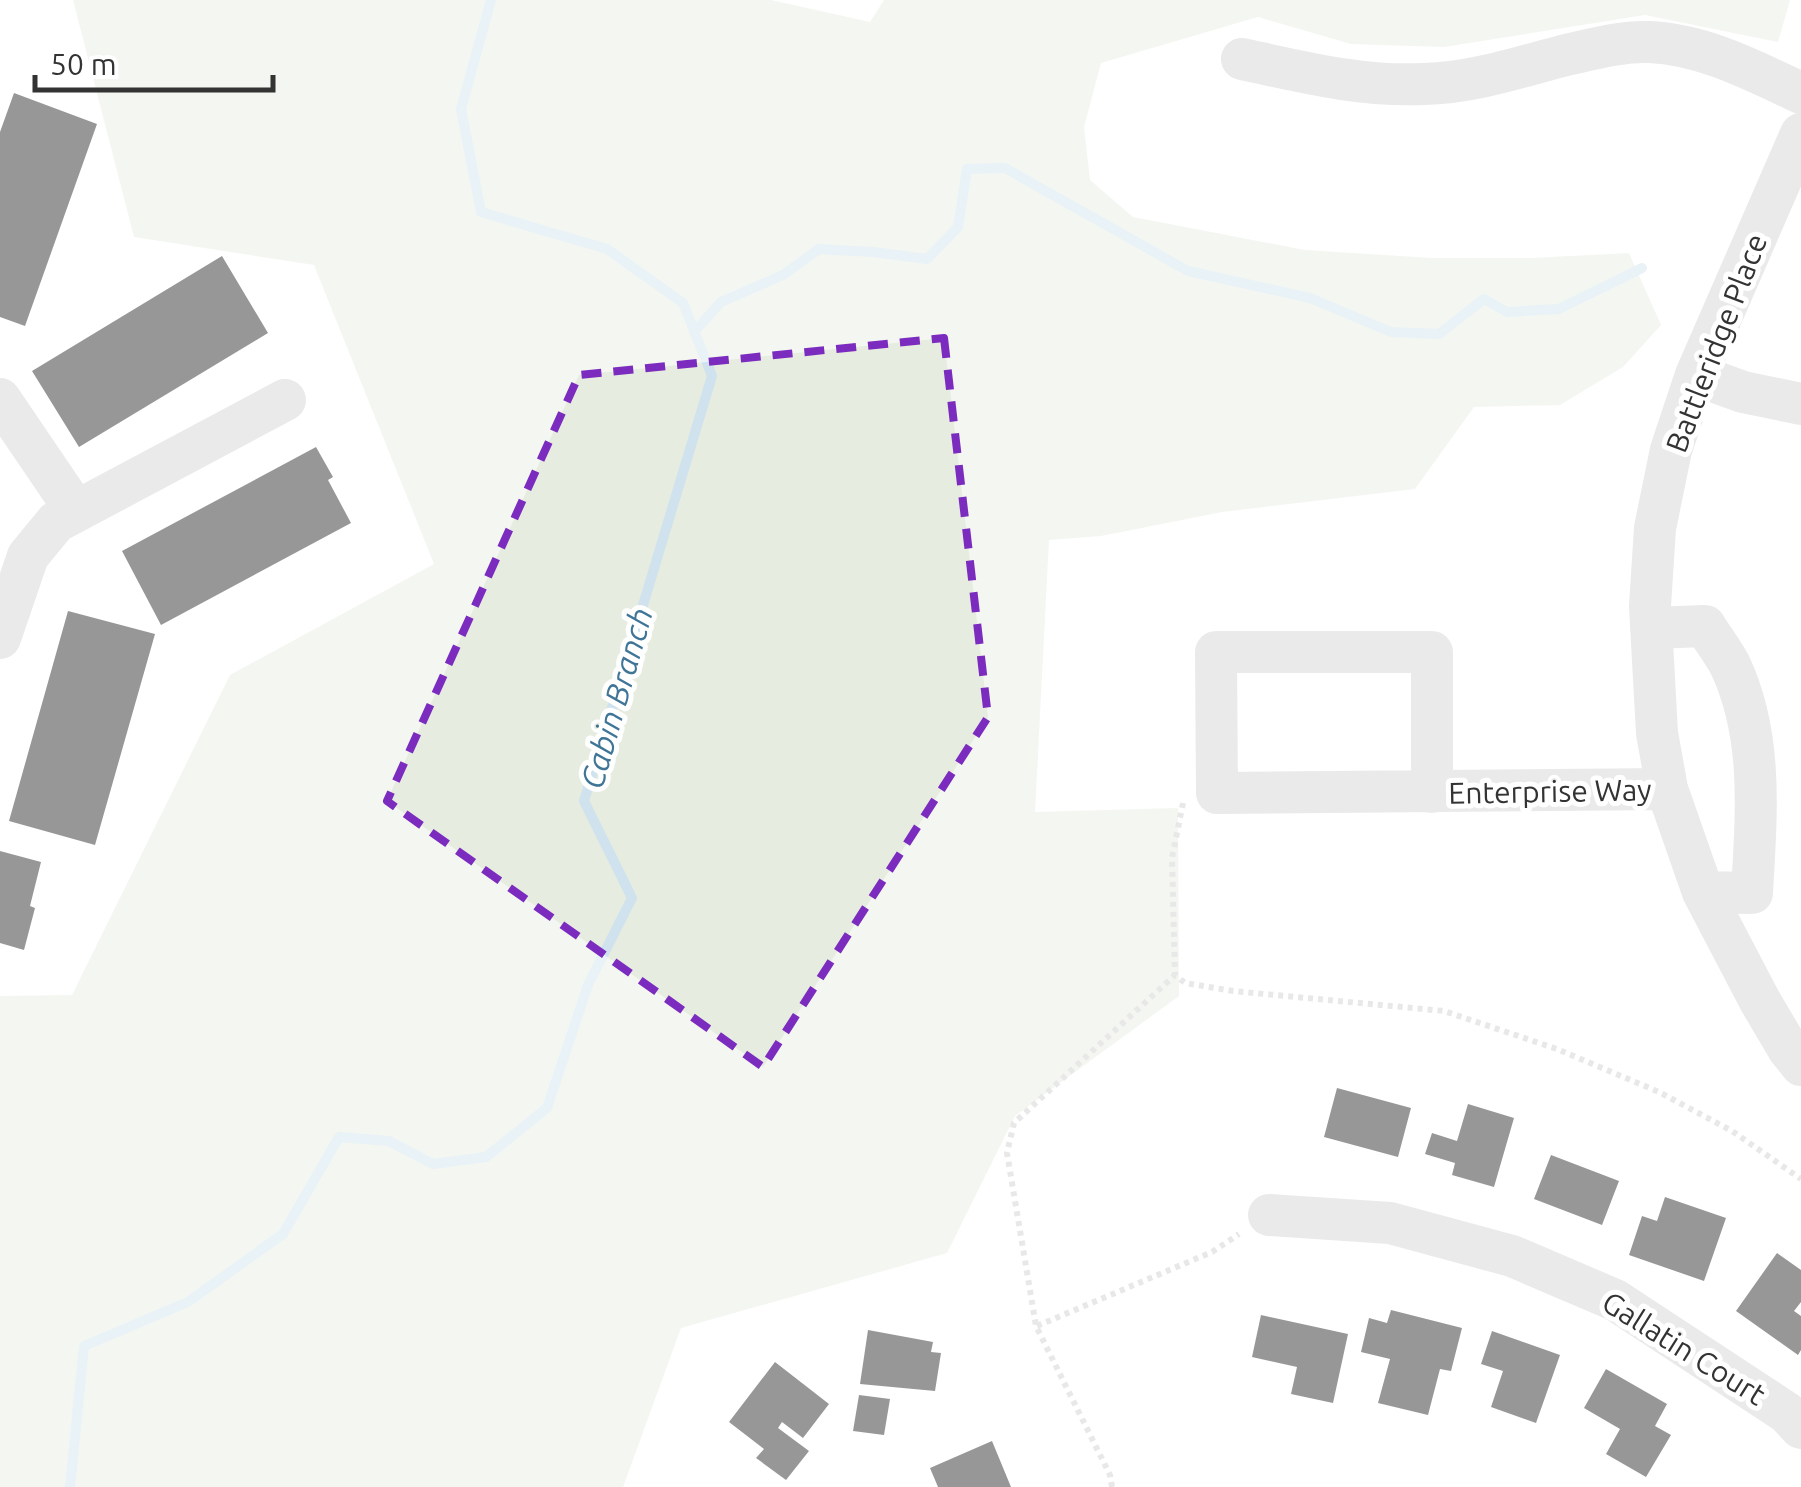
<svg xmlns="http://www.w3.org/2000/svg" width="1801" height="1487" viewBox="0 0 1801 1487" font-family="Ubuntu,sans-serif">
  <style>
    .green { fill: #e6ecdf }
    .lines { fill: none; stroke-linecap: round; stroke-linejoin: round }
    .stream { stroke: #cfe2ee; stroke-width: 10 }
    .building { fill: #1a1a1a }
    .path { stroke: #cdcdcd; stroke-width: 6; stroke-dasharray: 5 5; stroke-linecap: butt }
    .minor { stroke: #d0d0d0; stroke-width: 42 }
    .marked { fill: none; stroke: #7b2cbf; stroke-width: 8; stroke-dasharray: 20 12; stroke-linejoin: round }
    .labels { text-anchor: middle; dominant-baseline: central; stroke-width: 10; stroke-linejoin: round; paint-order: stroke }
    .street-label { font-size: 30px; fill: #333; stroke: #fff }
    .water-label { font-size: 32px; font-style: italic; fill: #3f7597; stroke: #fff }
  </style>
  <rect width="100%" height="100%" fill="#fff"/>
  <path class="green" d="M73,0H771L870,22L884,0H1790L1778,42L1645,15L1444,47L1351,44L1258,17L1101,63L1084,127L1090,180L1133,217L1305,250L1432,258H1531L1629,253L1661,325L1623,367L1560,405L1474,407L1415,489L1222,512L1101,536L1049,540L1035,812L1178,808L1179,996L1015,1116L947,1253L681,1328L623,1487H0V996L72,995L230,675L434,564L314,265L134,237Z"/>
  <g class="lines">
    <path class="stream" d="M694,332L721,302L783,275L819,249L873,252L927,259L958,227L967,169L1005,168L1188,271L1310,298L1391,332L1439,334L1484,299L1507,312L1559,309L1642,268
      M70,1487L84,1346L188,1302L283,1234L339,1137L389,1141L433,1164L486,1157L547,1108L588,985L632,898L584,801L712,376L683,303L607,249L481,212L461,109L491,0"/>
  </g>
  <path class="building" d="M14,93L97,124L25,326L0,317V132Z
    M222,256L268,333L79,447L32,371Z
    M316,447L333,477L328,480L351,523L161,625L122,551Z
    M68,611L155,634L95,845L9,821Z
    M0,851L41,862L30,906L35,908L24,950L0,943Z
    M1337,1088L1411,1108L1398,1157L1324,1137Z
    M1468,1104L1514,1118L1494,1187L1452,1175L1455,1163L1425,1154L1432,1133L1457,1141Z
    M1551,1155L1619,1181L1602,1225L1534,1199Z
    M1665,1197L1726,1218L1704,1281L1629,1255L1642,1216L1657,1221Z
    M1777,1253L1801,1270V1302L1794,1311L1801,1316V1350L1798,1355L1736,1311Z
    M1391,1310L1462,1328L1451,1371L1440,1369L1428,1415L1378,1403L1390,1359L1361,1352L1369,1318L1387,1323Z
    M1261,1315L1348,1334L1333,1403L1291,1394L1297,1367L1252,1357Z
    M868,1330L933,1342L931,1352L941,1353L935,1391L860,1384Z
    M1492,1331L1560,1355L1536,1423L1491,1407L1503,1371L1481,1364Z
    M775,1362L829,1404L803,1438L782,1422L778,1428L809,1451L786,1480L756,1458L764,1449L729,1422Z
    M1606,1369L1667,1404L1655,1426L1671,1435L1646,1477L1606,1454L1620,1429L1584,1408Z
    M859,1395L890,1399L884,1435L853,1431Z
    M992,1441L1011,1487H938L930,1468Z"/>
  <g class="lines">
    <path class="path" d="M1183,803L1172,858L1175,975L1185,983L1233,991L1444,1011L1557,1049L1659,1092L1732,1131L1801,1179
      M1037,1326L1212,1252L1239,1234
      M1112,1487L1110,1475L1036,1326L1007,1153L1014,1123L1175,975"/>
    <path class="minor" d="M1242,59C1302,72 1362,87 1424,84C1472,83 1520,67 1566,55C1593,49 1621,41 1649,42C1703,44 1754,71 1801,93
      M1801,134L1696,375L1671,450L1655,528L1650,606L1657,733L1667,789L1703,892L1760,1001L1789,1050L1801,1065
      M1696,375L1743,392L1801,404
      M0,399L76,511
      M1651,628L1705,626C1713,639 1723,652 1730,665C1764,737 1756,817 1752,893L1703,892
      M0,638L28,556L56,522L285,400
      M1432,792V652H1216L1217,793L1667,789
      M1269,1215L1390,1223L1512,1256L1615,1300L1787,1413L1801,1428"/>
  </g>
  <path d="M0 0H1801V1487H0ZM944,338L988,717L763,1067L387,801L579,375Z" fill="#fff" fill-opacity=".55" fill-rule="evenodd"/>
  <path class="marked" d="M944,338L988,717L763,1067L387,801L579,375Z"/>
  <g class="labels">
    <g class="street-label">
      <text transform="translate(1716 343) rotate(-69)">Battleridge Place</text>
      <text transform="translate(1550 791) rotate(-1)">Enterprise Way</text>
      <text transform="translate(1684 1348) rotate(32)">Gallatin Court</text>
    </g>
    <g class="water-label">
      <text transform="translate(616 698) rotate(-74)">Cabin Branch</text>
    </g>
  </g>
  <path d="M35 75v15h238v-15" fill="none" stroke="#333333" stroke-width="5"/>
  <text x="50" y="75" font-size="30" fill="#333333" stroke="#ffffff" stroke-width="8" paint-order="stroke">50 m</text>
</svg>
